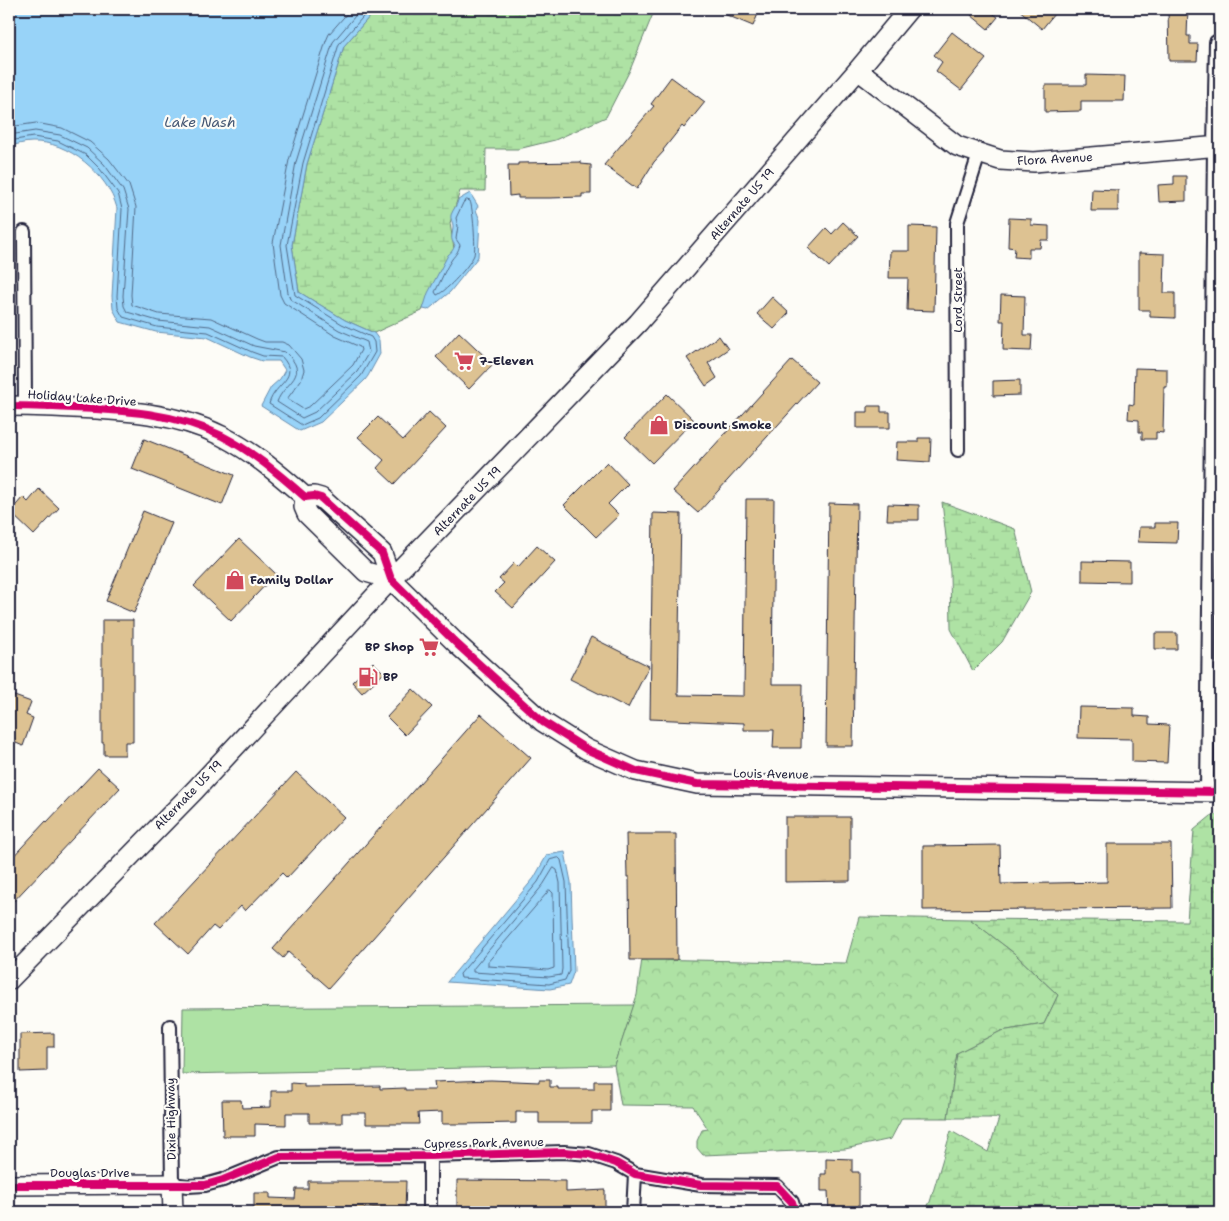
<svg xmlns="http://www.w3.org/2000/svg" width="1229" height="1221" viewBox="0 0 1229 1221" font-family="'Shantell Sans',sans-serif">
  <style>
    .green { fill: #aee2a4; stroke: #688270 }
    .forest { fill: url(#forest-crowns); stroke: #688270 }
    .wetland { fill: url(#wetland-marsh); stroke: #688270 }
    .water { fill: #98d3f8; stroke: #698cac }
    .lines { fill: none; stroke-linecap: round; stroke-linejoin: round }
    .shore { stroke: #516987; stroke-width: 1 }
    .building { fill: #ddc292; stroke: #22223b }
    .street-casing { stroke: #22223b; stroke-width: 16 }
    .secondary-casing { stroke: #22223b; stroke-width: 22 }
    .street { stroke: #fdfcf7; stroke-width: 12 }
    .secondary { stroke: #fdfcf7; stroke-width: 19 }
    .cycleway-casing { stroke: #fdfcf7; stroke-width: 11 }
    .cycleway { stroke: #d6006c; stroke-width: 8 }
    .labels { text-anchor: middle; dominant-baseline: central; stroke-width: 4.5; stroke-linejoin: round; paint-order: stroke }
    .street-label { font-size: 12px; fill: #22223b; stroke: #fdfcf7 }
    .poi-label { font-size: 12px; font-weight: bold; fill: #22223b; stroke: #fdfcf7; text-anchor: start }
    .water-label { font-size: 14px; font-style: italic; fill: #455774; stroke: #fdfcf7 }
  </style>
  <defs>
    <pattern id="forest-crowns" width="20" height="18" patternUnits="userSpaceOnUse" patternTransform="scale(1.25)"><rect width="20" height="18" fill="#aee2a4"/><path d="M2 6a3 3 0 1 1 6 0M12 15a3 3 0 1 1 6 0" fill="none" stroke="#95c28e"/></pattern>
    <pattern id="wetland-marsh" width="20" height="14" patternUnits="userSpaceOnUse" patternTransform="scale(1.25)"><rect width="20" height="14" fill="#aee2a4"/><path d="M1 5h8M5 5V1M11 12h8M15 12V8" fill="none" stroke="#95c28e"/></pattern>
  </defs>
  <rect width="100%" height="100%" fill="#fdfcf7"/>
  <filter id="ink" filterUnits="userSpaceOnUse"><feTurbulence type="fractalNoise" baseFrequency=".02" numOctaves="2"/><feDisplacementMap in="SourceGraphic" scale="10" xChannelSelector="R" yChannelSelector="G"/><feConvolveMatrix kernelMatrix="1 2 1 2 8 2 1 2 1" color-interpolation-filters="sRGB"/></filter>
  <g filter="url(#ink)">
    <path class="green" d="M634,1005L614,1065L182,1074L183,1008Z"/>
    <path class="forest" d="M859,917L970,919L1014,953L1058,995L1044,1024L1001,1031L957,1053L948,1118H902L891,1139L845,1149L703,1155L697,1148V1141L702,1130L708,1129L693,1106L621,1105L614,1065L637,995L642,959L846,963Z"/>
    <path class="wetland" d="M376,9H655L630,70L606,117L555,140L518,149H486L485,191H460L450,223L454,249C440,267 431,290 422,311L374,333L345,320L299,292L292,245L307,164L344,46Z
      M942,502L1015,529L1031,592L1002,642L973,671L951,629L950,572Z
      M1220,814V1212H924L930,1202L951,1131L988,1152L999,1118H948L957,1053L1001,1031L1044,1024L1058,995L1014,953L970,919L1187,921L1194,830L1211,816Z"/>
    <path class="water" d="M9,9H376L344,46L307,164L292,245L299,292L345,320L374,333L379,340L380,354L368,376L365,380L321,422L300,431L261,406L271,387L280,379L285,370L279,361H262L250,357L207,337L156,332L120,322L113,309L112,296L117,208C108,175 68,140 32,142C24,142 16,145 9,146Z
      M470,193L478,206L476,210L480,220L478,257L450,292L428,310L423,309L428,293L448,255C452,252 453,250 455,245C449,238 453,235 453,226C453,222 450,219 451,215C453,209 457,206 458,200Z
      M565,852L571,882L572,916L574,971L569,985L550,989L447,982L534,878L547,855Z"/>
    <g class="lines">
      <path class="shore" d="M9,127L36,123L62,128L90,142L109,159L129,185L136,207L131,295L132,305L159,314L211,318L257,339L265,342H282L289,345L301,359L304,370L301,380L287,399L303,409L310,406L353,365L361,350L360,347L335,336L284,303L280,295L273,243L289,160L326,41L329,34L351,9
        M9,135L35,131L60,135L87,148L104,164L123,190L129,209L123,296L124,306L127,312L158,321L210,326L254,346L285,352C312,376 284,382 277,402L302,418L315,412L357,372L369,352L367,342L339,330L290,299L288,293L281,245L296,162L333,42L361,9
        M9,141L33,137L58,141L86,155L100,169L118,193L122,209L117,296L118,308L123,317L157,327L208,332L252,352L263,356L282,357C301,379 275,382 269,404L302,425L318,418L361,376L375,352L374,342L371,337L342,324L295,295L287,245L303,163L339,44L370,9
        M467,200L470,201C473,208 476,247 474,255C470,265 447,291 437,295L435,292C441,281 445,269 452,259C456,254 458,252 460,245L456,239L458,226L456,218L463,203Z
        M559,858L561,860L566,882L569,971L565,980L549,984L461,978L460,974L538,882L550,860Z
        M554,868L557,870L560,883L562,969L561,975L549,977L473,972V969L543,885Z
        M550,890L553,893L554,968L548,970L488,966V962Z"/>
    </g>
    <path class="building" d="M712,9H760L753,26Z
      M976,9H987L998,17L988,29L971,15Z
      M1018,9H1058L1042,29Z
      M1168,9H1188L1187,36H1190V44H1198L1197,61H1169Z
      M952,32L986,59L961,90L936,71L942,62L934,55Z
      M1086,75L1125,76L1124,101H1081V111L1045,112V85H1086Z
      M671,77L705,102L684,128L682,126L663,150L664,151L654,162L637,189L604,165L654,106L651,104Z
      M581,162V164L591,165V194H582V197L550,198H518V195L509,196L508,165H518V163Z
      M1174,176H1186V201L1159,202L1158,185L1174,184Z
      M1092,189L1118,190V211H1091Z
      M1009,218L1031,219V225L1049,226V240H1041L1040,248H1029V258L1014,257L1015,248L1008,247Z
      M843,222L858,236L829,267L808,248L826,228L832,234Z
      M909,226L936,227L934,311L907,310L908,278H889L890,251H909Z
      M1139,253L1165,254L1164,293H1175V318L1150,317V310H1139Z
      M1001,295L1025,296L1024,335H1032L1031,351L1003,350L1004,321H1000Z
      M772,297L789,313L774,329L757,314Z
      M459,332L493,364L469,389L436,357Z
      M719,336L728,349L708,363L717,378L706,386L687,358Z
      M792,360L817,382L698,513L673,491Z
      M1135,368L1167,369V387H1164L1163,433L1156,432V439H1142V432H1139V420L1128,419L1129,404L1134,405Z
      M1020,380V395L993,396V381Z
      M667,394L694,420L652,463L625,437Z
      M868,406H881V412H890V428H857V412H868Z
      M429,412L446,428L394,484L377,468L384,460L358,437L378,417L403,440Z
      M918,438H931L930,462L896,460L897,442H918Z
      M144,439L234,475L222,505L132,469Z
      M607,462L628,484L608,504L619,515L596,537L564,505Z
      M39,489L59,508L34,535L10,512L23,497L28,502Z
      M746,499H774L772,684H802L801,748H773L774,730H744V723L650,719L653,513L681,514L678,695L744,696Z
      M829,503L857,504L853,746H826Z
      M888,504L919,505V520H887Z
      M143,511L172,523L134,613L106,601Z
      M1155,523H1178L1177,543L1138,542L1139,527H1155Z
      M239,539L276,574L231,621L194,586Z
      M537,546L555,562L513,608L495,592L504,583L499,579L514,563L518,567Z
      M1082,561L1130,562V582L1082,581Z
      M102,620H133V742H125V755H104V743H102Z
      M1155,633H1177V649H1155Z
      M591,637L649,666L628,708L570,679Z
      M373,662L384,673L362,693L352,682Z
      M413,689L432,707L405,735L387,717Z
      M9,694L31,702L26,715L33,718L23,746L9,740Z
      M1079,707L1134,708V716L1149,717V724L1169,725L1167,763L1132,762V739L1078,738Z
      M481,714L531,758L329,988L288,952L283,958L273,949Z
      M98,768L120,788L9,906V861L46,821L47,822Z
      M296,772L344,817L287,878L282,873L245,911L241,906L218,930L213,926L188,954L155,923Z
      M785,817H850V881L785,882Z
      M626,834H676L677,960H630L629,877H627Z
      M1107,844H1171L1172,908L923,910V846L1000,845L1001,884L1107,882Z
      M54,1033V1047H47V1071L20,1072V1034Z
      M491,1080L539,1082V1080H550V1087H558V1089H594V1081H610V1111H592V1123H539V1112H516V1123L465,1124H442V1112L418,1113L419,1124H366V1113H342V1123H309V1113H286V1125L255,1124V1136H223L222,1100H241L242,1108L271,1107V1091H291V1083L304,1084V1087L380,1086V1089L405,1088V1090H435L434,1082Z
      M826,1158L852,1159V1172H859V1212H829L828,1191H821V1174H826Z
      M457,1180L566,1181V1192L605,1190V1212H470V1208H457Z
      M308,1181H406L405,1212H386V1208H364V1212H345V1209H323V1212H254V1193H270V1198L295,1199L296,1189H308Z"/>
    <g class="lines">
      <defs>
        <path id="street" d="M24,232L25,406
          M958,450L957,223L979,154
          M1207,792L1214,147L1216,42
          M170,1026L172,1184L188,1186L205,1185L223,1180L279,1157L430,1156L564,1152L589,1154L616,1163L635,1174L701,1185L777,1186L792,1202L795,1212
          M430,1212V1156
          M633,1212L635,1174"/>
        <path id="secondary" d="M858,70L957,146L1000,160L1034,162L1220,146
          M9,406C30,406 52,407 73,408C124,410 176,413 222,436C253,452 279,474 305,497L314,496L321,498L382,553L391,579L458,645L543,722L586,749L636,771L697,784L1220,792
          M305,497L304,507L307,514L366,572L391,579
          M9,980L195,790L391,579L638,323L858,70L909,9
          M9,1185L172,1184L173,1212"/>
      </defs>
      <use href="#street" class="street-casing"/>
      <use href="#secondary" class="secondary-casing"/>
      <use href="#street" class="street"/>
      <use href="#secondary" class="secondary"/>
      <defs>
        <path id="cycleway" d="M9,406C30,406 52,407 73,408C124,410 176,413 222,436C253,452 279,474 305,497L314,496L321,498L382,553L391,579L458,645L543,722L586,749L636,771L697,784L1220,792
          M9,1185H205L223,1180L279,1157L430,1156L564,1152L589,1154L616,1163L635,1174L701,1185L777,1186L792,1202L795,1212"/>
      </defs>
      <use href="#cycleway" class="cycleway-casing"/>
      <use href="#cycleway" class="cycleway"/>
    </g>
  </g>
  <defs>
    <symbol id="supermarket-bare" viewBox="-9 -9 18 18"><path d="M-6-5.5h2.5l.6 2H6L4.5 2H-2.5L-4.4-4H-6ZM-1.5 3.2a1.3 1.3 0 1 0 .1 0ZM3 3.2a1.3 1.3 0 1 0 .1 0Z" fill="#d1495b" stroke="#fdfcf7" stroke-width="2.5" paint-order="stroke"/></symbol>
    <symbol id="shop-bare" viewBox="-9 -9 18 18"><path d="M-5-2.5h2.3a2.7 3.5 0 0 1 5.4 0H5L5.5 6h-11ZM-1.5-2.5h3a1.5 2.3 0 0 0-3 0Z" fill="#d1495b" stroke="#fdfcf7" stroke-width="2.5" paint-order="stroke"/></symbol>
    <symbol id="fuel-bare" viewBox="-9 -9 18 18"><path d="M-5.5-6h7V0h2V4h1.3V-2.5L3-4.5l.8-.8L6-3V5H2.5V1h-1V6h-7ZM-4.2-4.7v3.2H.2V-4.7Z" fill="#d1495b" stroke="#fdfcf7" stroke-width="2.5" paint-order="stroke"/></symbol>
  </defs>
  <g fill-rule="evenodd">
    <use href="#supermarket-bare" x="450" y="347" width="28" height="28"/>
    <use href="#shop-bare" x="645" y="411" width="28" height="28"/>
    <use href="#shop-bare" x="221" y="566" width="28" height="28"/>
    <use href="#supermarket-bare" x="415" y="633" width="28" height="28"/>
    <use href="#fuel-bare" x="354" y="663" width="28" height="28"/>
  </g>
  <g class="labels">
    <g class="street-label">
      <text transform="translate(1055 159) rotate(-3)">Flora Avenue</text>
      <text transform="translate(742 204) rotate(-49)">Alternate US 19</text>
      <text transform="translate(958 300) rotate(-90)">Lord Street</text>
      <text transform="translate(82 398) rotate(4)">Holiday Lake Drive</text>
      <text transform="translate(467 501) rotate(-46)">Alternate US 19</text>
      <text transform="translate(771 774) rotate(1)">Louis Avenue</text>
      <text transform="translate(188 795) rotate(-46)">Alternate US 19</text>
      <text transform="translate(171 1119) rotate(-91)">Dixie Highway</text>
      <text transform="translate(484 1143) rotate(-1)">Cypress Park Avenue</text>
      <text x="90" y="1173">Douglas Drive</text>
    </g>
    <g class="poi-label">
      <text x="479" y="361">7-Eleven</text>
      <text x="674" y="425">Discount Smoke</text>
      <text x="250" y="580">Family Dollar</text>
      <text x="414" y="647" text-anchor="end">BP Shop</text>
      <text x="383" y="677">BP</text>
    </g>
    <g class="water-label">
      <text x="200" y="122">Lake Nash</text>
    </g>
  </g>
  <rect width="1229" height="1221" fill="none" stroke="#fdfcf7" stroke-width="30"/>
  <rect x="15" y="15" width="1199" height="1191" fill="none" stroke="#22223b" stroke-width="2" filter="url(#ink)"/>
</svg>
